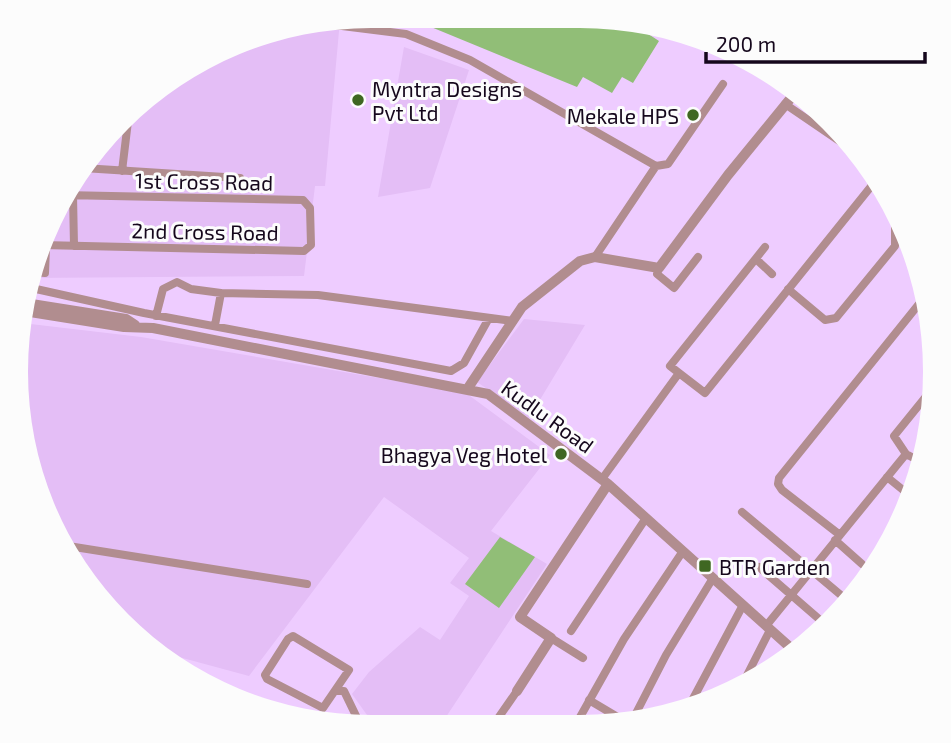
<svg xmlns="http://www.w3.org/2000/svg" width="951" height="743" viewBox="0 0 951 743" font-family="'Exo 2',sans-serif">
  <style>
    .built { fill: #e4bef6 }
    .green { fill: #91be77 }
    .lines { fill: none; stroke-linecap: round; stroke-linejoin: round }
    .minor { stroke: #b18d8f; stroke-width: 8 }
    .tertiary { stroke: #b18d8f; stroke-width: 10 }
    .poi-dot { fill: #3f6722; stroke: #fcfcfc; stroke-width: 2.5 }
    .labels { text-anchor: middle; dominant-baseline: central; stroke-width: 6; stroke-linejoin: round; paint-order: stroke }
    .poi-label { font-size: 21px; fill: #15071c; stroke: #fcfcfc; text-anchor: start }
    .street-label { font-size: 21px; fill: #15071c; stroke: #fcfcfc }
  </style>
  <rect width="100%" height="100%" fill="#ecf"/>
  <path class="built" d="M340,20L325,186H315L304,276L29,278L63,194L120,120L193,64L279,28Z
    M404,47L469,70L430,188L378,197Z
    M524,319L585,325L529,418L477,382Z
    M22,323L141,337L466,393L550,455L491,531L547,564L442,723L372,722L352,694L369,672L420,627L440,640L469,596L450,583L469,558L384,497L249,676L153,650L120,623L64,550L28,464L17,382Z"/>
  <path class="green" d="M436,16H602L630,22L659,41L633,83L622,77L612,93L583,77L577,87L431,27Z
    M803,97L814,104L836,131L796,104Z
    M500,537L535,557L499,608L465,584Z
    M874,563L862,588L826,619Z"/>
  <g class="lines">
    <path class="minor" d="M318,23L406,34L470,60L656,166L595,257
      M785,104L851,149
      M656,166L668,164L723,84
      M83,168L240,178
      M122,171L129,113
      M73,195L74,246
      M42,245L304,251L311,245L310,208L303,200L63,195
      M756,259L772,274
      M659,268L657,274L674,288L698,257
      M31,272L45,273L46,247
      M27,287L144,313L451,371L464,363L489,318
      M788,289L825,320L836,318L895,246V217
      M156,316L163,289L177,282L191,289L221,293L318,295L513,321
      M215,325L221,293
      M679,373L705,393L873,184
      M923,463L906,454L894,436L928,394
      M887,477L908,494
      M602,479L679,373L670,366L765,247
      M742,512L842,596
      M840,535L782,490L778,484L779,478L923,299
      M835,540L862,564
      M62,545L307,584
      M759,567L819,619
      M766,626L906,454
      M571,631L646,518
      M293,636L349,670L323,708L267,679L265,675L288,639Z
      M551,638L583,658
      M741,687L770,630
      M336,691H344L359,722
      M589,700L626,722
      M687,710L743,605
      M632,721L666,655L713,578
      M494,724L517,691
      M575,726L624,639L683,551"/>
    <path class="tertiary" d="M25,303L126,319L135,325
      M24,311L124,327L153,328L488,394L608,484L792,649
      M468,388L522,307L580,261L595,257L659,268L728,175L795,93
      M517,691L551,638L520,617L608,484"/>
  </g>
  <g class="poi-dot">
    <circle cx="358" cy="100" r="7"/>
    <circle cx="693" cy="115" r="7"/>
    <circle cx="561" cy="454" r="7"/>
    <rect x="698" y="559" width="14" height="14" rx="3.5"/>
  </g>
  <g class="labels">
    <g class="poi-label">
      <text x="372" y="88">Myntra Designs<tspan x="372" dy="24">Pvt Ltd</tspan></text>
      <text x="679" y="115" text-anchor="end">Mekale HPS</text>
      <text x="547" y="454" text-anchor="end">Bhagya Veg Hotel</text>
      <text x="719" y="566">BTR Garden</text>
    </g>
    <g class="street-label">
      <text transform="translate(204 181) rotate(1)">1st Cross Road</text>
      <text transform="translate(205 231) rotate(1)">2nd Cross Road</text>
      <text transform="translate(548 416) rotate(36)">Kudlu Road</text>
    </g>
  </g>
  <path d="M0 0H951V743H0ZM371 28H580A343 343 0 0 1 923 371V372A343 343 0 0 1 580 715H371A343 343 0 0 1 28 372V371A343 343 0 0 1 371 28Z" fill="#fcfcfc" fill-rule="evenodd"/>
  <path d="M706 52v10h219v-10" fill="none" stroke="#15071c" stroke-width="3.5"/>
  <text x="716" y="52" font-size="21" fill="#15071c" stroke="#fcfcfc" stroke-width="5" paint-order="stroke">200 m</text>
</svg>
